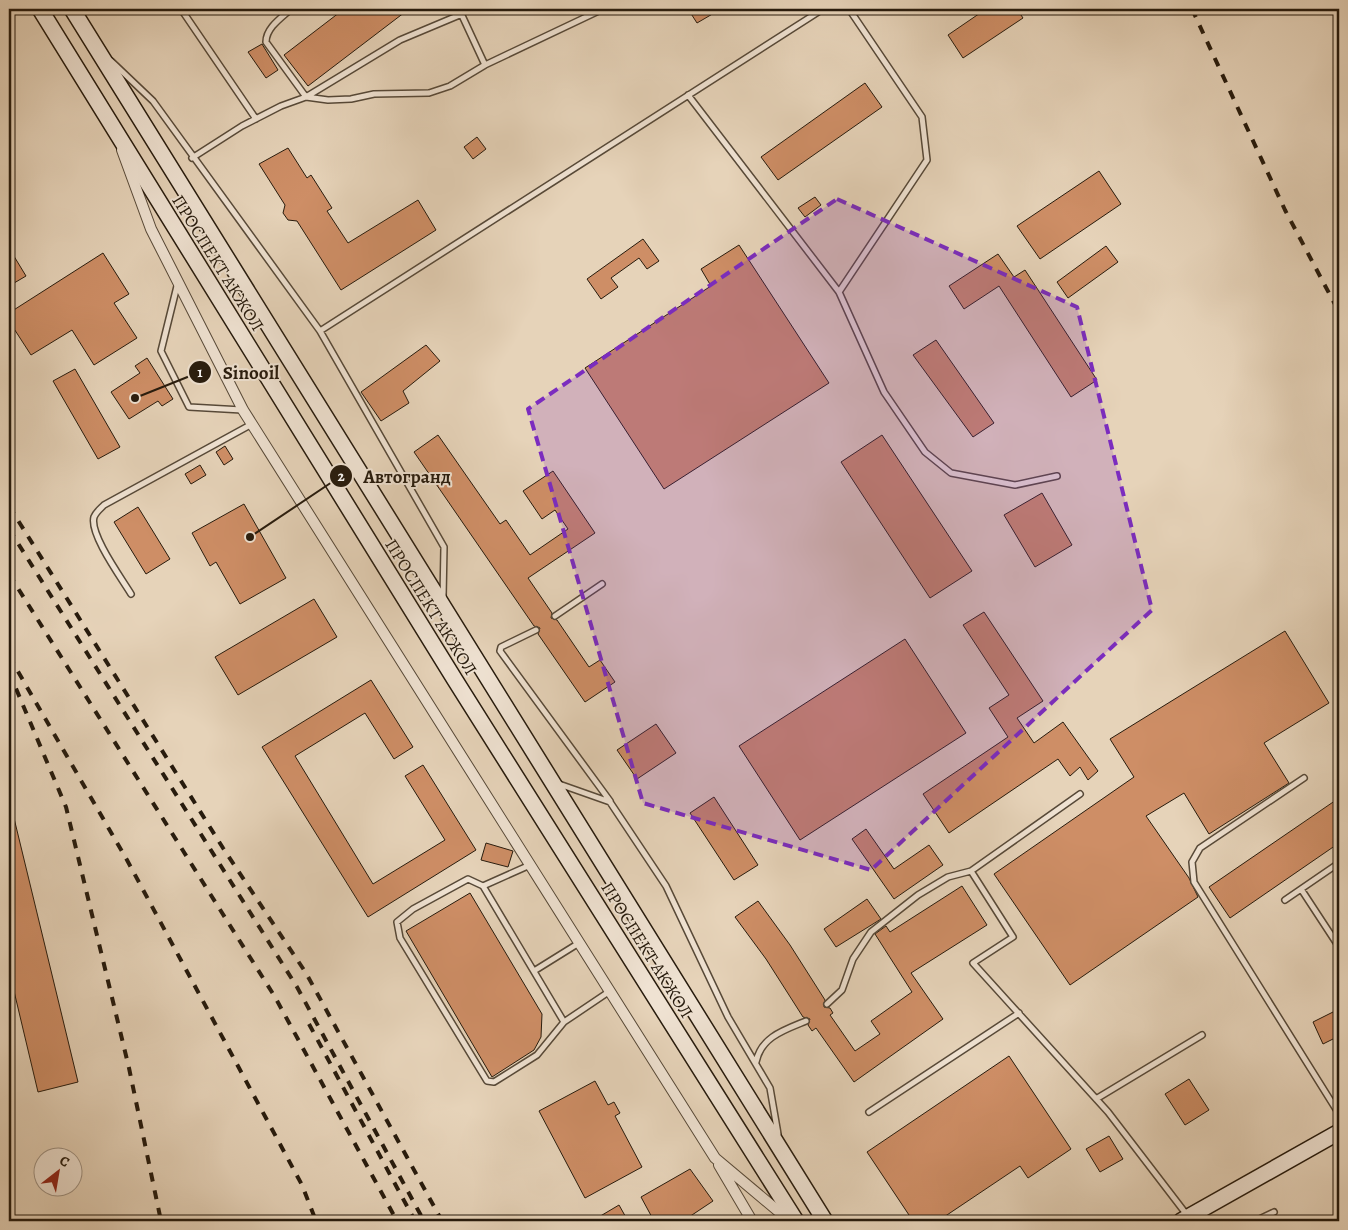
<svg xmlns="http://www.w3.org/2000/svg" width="1348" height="1230" viewBox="0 0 1348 1230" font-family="Alegreya,serif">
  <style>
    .building { fill: #ce8e66; stroke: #271b0d }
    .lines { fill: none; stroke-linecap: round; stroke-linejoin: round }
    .lane-casing { stroke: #574938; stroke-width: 8 }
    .street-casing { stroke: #574938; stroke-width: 12 }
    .secondary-casing { stroke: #271b0d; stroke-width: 18 }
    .lane { stroke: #efe2d2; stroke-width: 5 }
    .street { stroke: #efe2d2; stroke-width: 10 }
    .secondary { stroke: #efe2d2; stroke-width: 15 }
    .rail { stroke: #271b0d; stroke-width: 4; stroke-dasharray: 9 9; stroke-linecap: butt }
    .marked { fill: #7b2cbf; fill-opacity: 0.2; stroke: #7b2cbf; stroke-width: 4; stroke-dasharray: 10 6; stroke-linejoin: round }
    .labels { text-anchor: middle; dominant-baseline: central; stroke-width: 4; stroke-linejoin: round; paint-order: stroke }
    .street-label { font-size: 18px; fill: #271b0d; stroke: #efe2d2 }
    .leader { fill: none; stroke: #271b0d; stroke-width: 2 }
    .callout-dot { fill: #271b0d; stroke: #efe2d2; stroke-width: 2 }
    .mark-label { font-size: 15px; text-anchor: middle; font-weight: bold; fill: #fff }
    .callout-label { font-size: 19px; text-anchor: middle; font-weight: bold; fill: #271b0d; stroke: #efe2d2; stroke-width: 4; stroke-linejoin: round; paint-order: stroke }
  </style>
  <rect width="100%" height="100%" fill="#e6d3b9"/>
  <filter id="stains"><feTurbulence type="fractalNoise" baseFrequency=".004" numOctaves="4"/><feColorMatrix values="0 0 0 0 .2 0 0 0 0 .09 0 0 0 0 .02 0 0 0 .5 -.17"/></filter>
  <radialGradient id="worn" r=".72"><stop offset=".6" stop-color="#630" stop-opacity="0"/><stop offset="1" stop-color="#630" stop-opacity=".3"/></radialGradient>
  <path class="building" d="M344,9H409L308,86L284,55Z
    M688,9H721L697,23Z
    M986,9H1017L1023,18L963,58L948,35Z
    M262,44L278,70L266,78L248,52Z
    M865,83L882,107L778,180L761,157Z
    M477,137L486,149L473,159L464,147Z
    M288,148L307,178L311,175L332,208L327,211L348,243L418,200L436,230L341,290L297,221L288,220L283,213L285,205L259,164Z
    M1099,171L1121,204L1040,259L1017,226Z
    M815,197L821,205L805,217L798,208Z
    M643,239L659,261L647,269L639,258L611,278L618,287L601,299L587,279Z
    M739,245L829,383L664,489L585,368L711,286L701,269Z
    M1106,246L1118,262L1068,298L1057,282Z
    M9,248L26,276L9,286Z
    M103,253L129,294L114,303L137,338L94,365L72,330L31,355L9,321V313Z
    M998,254L1014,277L1025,270L1097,380L1071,397L999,286L964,309L949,286Z
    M936,340L994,423L973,437L913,355Z
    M426,345L440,361L403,391L409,403L381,421L361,392Z
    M147,358L173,399L162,406L158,401L129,419L111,392L140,373L135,366Z
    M75,369L120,447L98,459L53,381Z
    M438,435L500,524L506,520L530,555L568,529L555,510L542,519L523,491L553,471L595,533L528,578L552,613L551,618L557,620L589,667L600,660L615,682L585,702L538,634L540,628L534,626L414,452Z
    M882,435L972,571L930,598L841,462Z
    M225,446L233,459L224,465L216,452Z
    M200,465L206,475L191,484L185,474Z
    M1042,493L1072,545L1035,567L1004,515Z
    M244,504L286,578L240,604L216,562L210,566L192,533Z
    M138,507L170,559L146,574L114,522Z
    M314,599L337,637L238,695L215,657Z
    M984,612L1043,701L1017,718L1034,743L1063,722L1098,771L1088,780L1080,767L1070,776L1058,759L949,833L923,794L1008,737L989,708L1009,695L963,625Z
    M1285,631L1329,703L1264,743L1289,783L1209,834L1184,793L1146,816L1189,878L1198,897L1070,985L994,874L1134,777L1110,739Z
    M905,639L966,733L800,840L739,746Z
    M371,680L413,747L394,759L365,713L295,756L373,884L445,840L405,776L423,765L476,850L368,917L262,747Z
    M656,724L676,753L637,779L617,750Z
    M714,797L758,865L734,880L690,813Z
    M1339,798V843L1230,918L1209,887Z
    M13,814L78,1082L38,1092L9,970V815Z
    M866,829L894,869L929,845L943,865L894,899L852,839Z
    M486,843L513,851L508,867L481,860Z
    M962,886L987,925L911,973L943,1019L854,1082L816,1028L812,1031L808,1025L810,1019L803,1017L766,959L735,917L758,901L790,945L825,1000L824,1007L830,1008L833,1013L830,1015L855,1051L880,1034L871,1021L912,992L875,934L886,926L890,932Z
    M470,893L542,1014L541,1037L534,1050L492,1077L406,931Z
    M867,899L881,919L836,947L824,929Z
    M1339,1009V1036L1323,1044L1313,1022Z
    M1009,1056L1071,1149L1028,1178L1020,1166L938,1221H913L867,1152Z
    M1189,1079L1209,1110L1185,1125L1165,1094Z
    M595,1081L608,1105L614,1102L620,1113L615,1116L642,1167L585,1198L539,1111Z
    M1109,1136L1123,1159L1100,1172L1086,1149Z
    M690,1169L713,1201L683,1221H654L641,1197Z
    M619,1205L628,1221H592Z"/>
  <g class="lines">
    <defs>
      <path id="lane" d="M181,9L256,119
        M291,9C281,18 266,28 266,42L306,97L400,40L462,14
        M459,9L485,65
        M111,61L153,101L320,331L444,547L443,597
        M688,95L839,292L884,392L925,452L951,473L1015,485L1057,476
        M192,158L242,126L281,106L306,97L328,100L351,99L374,94L429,93L450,86L485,65L603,9
        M178,282L161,351L189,407L242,410
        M839,292L927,160L922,117L849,9
        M320,331L823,9
        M131,594C122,579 89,534 94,517C96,512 100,509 104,505L252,424
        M555,616L602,584
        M536,630L501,647L500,651L610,801
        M1304,778L1200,848L1192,862L1194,882L1339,1114
        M559,784L610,802L666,886L728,1017L770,1088L778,1134
        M1080,794L971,871L1013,937L973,963L1108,1112L1187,1215
        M530,865L483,886L468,879L413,909L397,922L400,938L487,1081L494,1082L537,1055L564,1022L610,991
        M483,886L564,1022
        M1301,889L1339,947
        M1285,900L1339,863
        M534,971L579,943
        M827,1004L842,990L853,959L871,932L918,895L948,877L971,871
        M756,1062C761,1037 784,1030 806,1021
        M1096,1099L1202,1035
        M869,1112L1019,1013
        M1255,1221L1274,1212"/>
      <path id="street" d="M122,150L151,229L243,410L715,1158L790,1221
        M719,1165L752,1221"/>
      <path id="secondary" d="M40,9L455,680L796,1221
        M72,9L825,1221
        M1181,1221L1339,1132"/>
    </defs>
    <use href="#lane" class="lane-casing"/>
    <use href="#street" class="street-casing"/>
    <use href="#secondary" class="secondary-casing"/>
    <use href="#lane" class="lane"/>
    <use href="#street" class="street"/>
    <use href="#secondary" class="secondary"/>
    <path class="rail" d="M1192,9L1285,210L1339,312
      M9,506L223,848L306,973L442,1221
      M9,529L297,987L424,1221
      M9,574L275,997L397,1221
      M9,656L127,860L302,1185L316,1221
      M9,672L66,807L129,1068L161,1221
      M309,1024L415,1221"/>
  </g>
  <path class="marked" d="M837,199L1077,307L1152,610L871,870L643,803L528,409Z"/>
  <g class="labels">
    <g class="street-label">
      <text transform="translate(218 263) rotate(58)">ПРОСПЕКТ АКЖОЛ</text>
      <text transform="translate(431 607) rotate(58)">ПРОСПЕКТ АКЖОЛ</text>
      <text transform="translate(647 950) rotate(58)">ПРОСПЕКТ АКЖОЛ</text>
    </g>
  </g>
  <path class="leader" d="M135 398L200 372M250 537L341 476"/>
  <g class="callout-dot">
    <circle cx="135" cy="398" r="5"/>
    <circle cx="250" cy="537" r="5"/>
    <circle cx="200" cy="372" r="12"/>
    <circle cx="341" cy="476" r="12"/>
  </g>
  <g class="mark-label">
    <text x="200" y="377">1</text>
    <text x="341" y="481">2</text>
  </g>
  <g class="callout-label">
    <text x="251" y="379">Sinooil</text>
    <text x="407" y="483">Автогранд</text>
  </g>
  <rect width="1348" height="1230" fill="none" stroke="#e6d3b9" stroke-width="30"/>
  <rect x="10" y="10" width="1328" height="1210" fill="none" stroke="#271b0d" stroke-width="2.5"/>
  <rect x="15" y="15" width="1318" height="1200" fill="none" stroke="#271b0d"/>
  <g transform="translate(58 1172) rotate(31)"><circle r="24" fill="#efe2d2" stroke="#9f9283"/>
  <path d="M0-4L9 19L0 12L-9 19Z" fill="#8f2418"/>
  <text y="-8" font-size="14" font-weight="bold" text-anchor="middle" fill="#271b0d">С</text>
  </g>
  <rect width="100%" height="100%" filter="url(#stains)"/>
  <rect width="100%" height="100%" fill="url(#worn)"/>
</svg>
